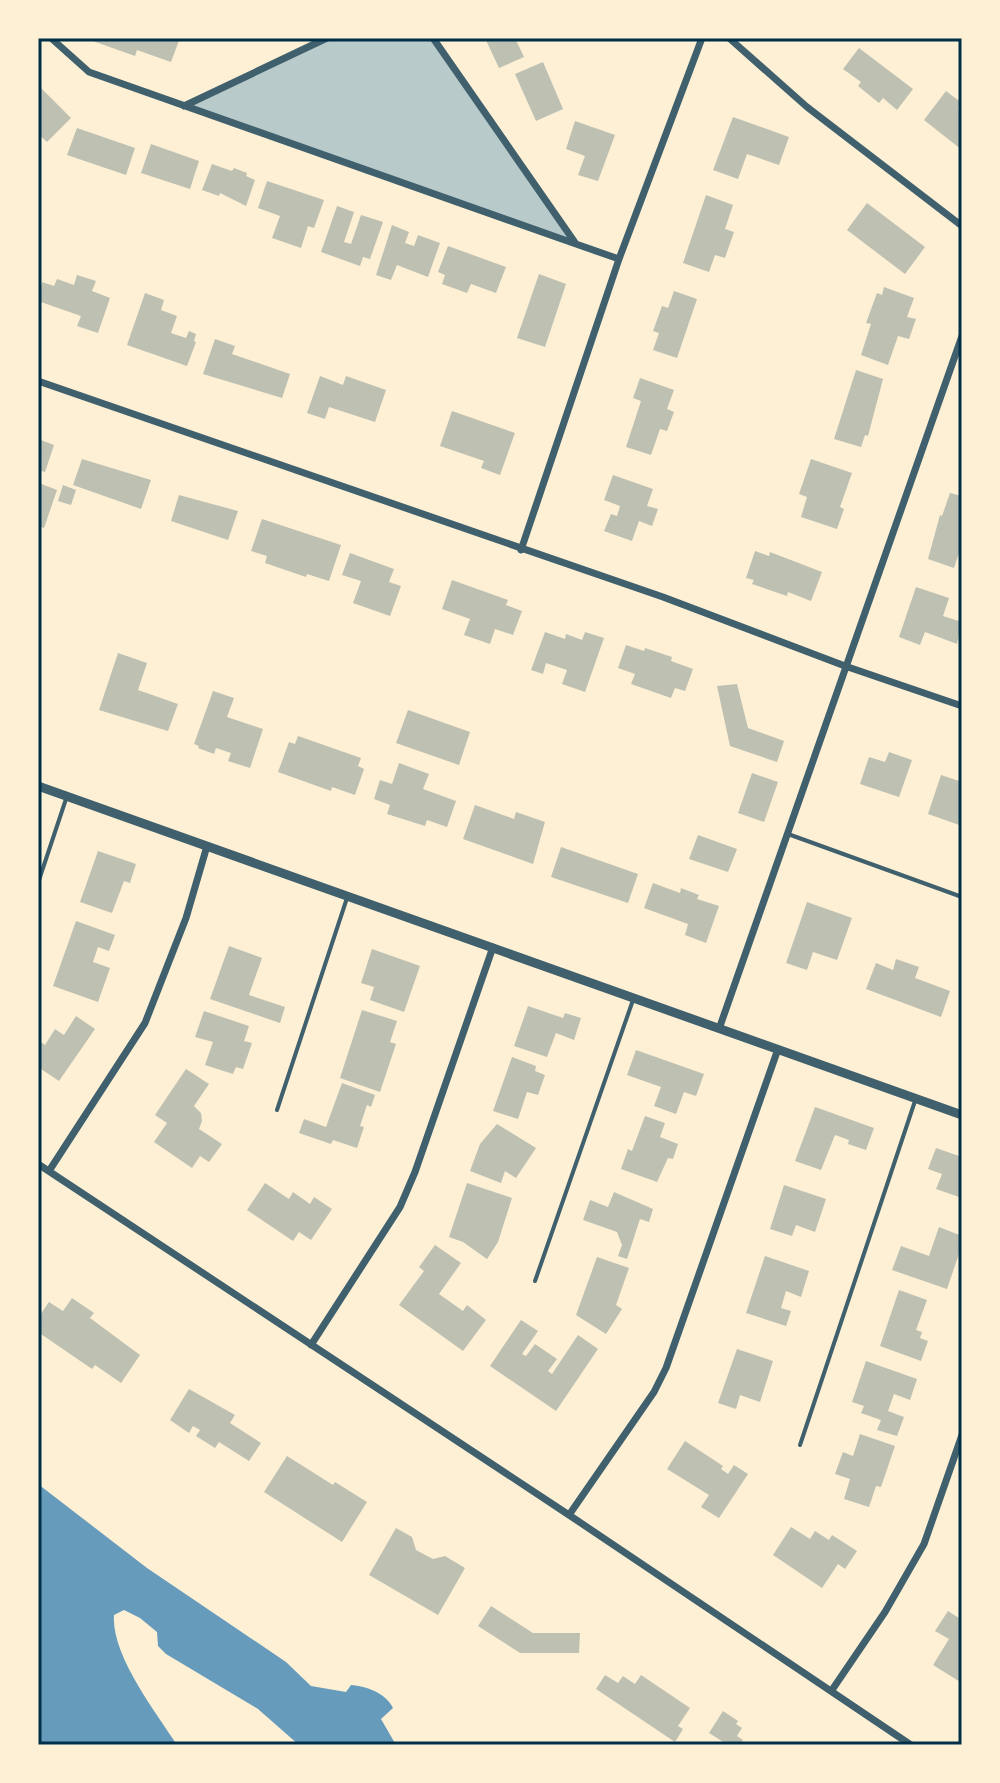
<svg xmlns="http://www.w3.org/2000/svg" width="1000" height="1783" viewBox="0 0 1000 1783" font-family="'Work Sans',sans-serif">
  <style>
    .green { fill: #b9caca }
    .water { fill: #669bbc }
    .building { fill: #bec0b2 }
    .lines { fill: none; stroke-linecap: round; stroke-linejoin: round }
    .service { stroke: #3f606c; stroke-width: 4 }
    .minor { stroke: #3f606c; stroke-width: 7 }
    .tertiary { stroke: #3f606c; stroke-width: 9 }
    .neatline { fill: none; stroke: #003049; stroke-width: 3 }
  </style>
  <rect width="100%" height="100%" fill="#fdf0d5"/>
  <path class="green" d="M329,38H433L576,244L184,106Z"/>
  <path class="water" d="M38,1484L147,1568L286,1662L311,1686L346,1692L351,1685C366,1686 386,1693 393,1708L381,1719L396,1745H299L258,1709L166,1654L158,1646L157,1632L140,1618L124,1610L114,1615C111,1655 156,1712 177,1745H38Z"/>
  <path class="building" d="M91,38H180L171,62L137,50L135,56L90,40Z
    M485,38H515L524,57L499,68Z
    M859,48L913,89L897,110L883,98L879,103L858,86L861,82L843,69Z
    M543,62L563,109L536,121L515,74Z
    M38,85L71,118L47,142L38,134Z
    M946,91L962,103L958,109L962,112V150L924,120Z
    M733,117L789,137L779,165L747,154L738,179L713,170Z
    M575,121L615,135L598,181L578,175L585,156L566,149Z
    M77,128L135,148L126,175L67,155Z
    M151,144L199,161L190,189L141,173Z
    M212,164L232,171L234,168L247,173L246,176L255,180L246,206L220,193L219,196L202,190Z
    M267,181L324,200L314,228L308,226L301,248L272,238L280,216L258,208Z
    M706,195L733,205L725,229L734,232L725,258L715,255L709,272L683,263Z
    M867,203L925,247L905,274L847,230Z
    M337,206L354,212L344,242L351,244L361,215L383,222L370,259L363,257L360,266L321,252Z
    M392,225L409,232L405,243L414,246L418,235L440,243L428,277L397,265L391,280L376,275Z
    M448,246L506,267L496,293L471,284L467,293L442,284L445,275L438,272Z
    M539,274L566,284L545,347L517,338Z
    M77,275L96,281L92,291L110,298L98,333L77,326L81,316L38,301L42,282L54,286L57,279L74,285Z
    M884,287L914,298L907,317L916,319L909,339L898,336L888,365L861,355L871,324L866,323L877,293L882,295Z
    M674,291L697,299L677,358L653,350L659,333L653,331L662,306L668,308Z
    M145,293L164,300L161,310L177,316L171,333L186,338L189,331L196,334L194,341L196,342L187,366L127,345Z
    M215,339L235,346L232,354L290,374L282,398L203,374Z
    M856,370L883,379L868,436L865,435L861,447L834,439Z
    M320,376L343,385L346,376L386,390L375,422L329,407L325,419L307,413Z
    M640,378L674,390L667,409L674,412L667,431L660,429L651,455L626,447L641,401L633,398Z
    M452,411L515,433L500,475L481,468L484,461L440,446Z
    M38,439L54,445L45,472L38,470Z
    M82,459L151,480L141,509L73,485Z
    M811,459L852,473L840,507L844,509L837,529L801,517L807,497L799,494Z
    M613,475L653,489L647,506L658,509L652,526L639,521L632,541L604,531L611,514L617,516L620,506L604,500Z
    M39,483L57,490L44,528L38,526Z
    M63,485L76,490L71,505L58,501Z
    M950,493L962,496V544L954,568L928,559L940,515L942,516Z
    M179,495L238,511L228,540L171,521Z
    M262,519L341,545L329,581L307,574L306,577L265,563L267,556L251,551Z
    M755,551L769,556L770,552L822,572L811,601L788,592L787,596L752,584L754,580L746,578Z
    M350,553L394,569L389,582L401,586L390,616L353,603L361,581L342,575Z
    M452,580L508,600L506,605L522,611L513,635L495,629L490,644L464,635L470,619L442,609Z
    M916,587L949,598L943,616L962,622L957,644L925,632L920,645L899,637Z
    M545,632L565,639L566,634L582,640L585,632L604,638L585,692L562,684L567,670L546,663L543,674L531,670Z
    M626,645L644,651L645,648L672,657L671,661L693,669L685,691L675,688L671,698L631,684L635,674L618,668Z
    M118,653L147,663L138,690L178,704L168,731L99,710Z
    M737,684L748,728L784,741L777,762L730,746L717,686Z
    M213,691L234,698L227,717L263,729L250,768L228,761L231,753L216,748L214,754L198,748L199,746L194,744Z
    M408,710L470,732L459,765L396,743Z
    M298,736L361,758L358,766L364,769L355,795L332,787L331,791L278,772L289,742L295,744Z
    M889,752L912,760L899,797L860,784L869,757L885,762Z
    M399,763L429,774L423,789L456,801L447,827L427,820L425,826L387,814L390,805L374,799L380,780L392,784Z
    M752,773L778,782L764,822L738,813Z
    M941,775L962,782V826L928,814Z
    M475,805L514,819L516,812L545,822L533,864L463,839Z
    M698,835L737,849L728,872L689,859Z
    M561,847L638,874L628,903L551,877Z
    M98,851L136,864L130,883L124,881L112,913L80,902Z
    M653,883L680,893L681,888L699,895L697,899L719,906L706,943L685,935L688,924L644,908Z
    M807,902L852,918L837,960L813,952L807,970L786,963Z
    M76,921L115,935L109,951L98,947L93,962L110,968L98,1002L53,986Z
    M229,946L262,958L249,995L285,1007L280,1023L210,999Z
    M372,949L420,966L404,1012L370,1000L374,987L361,983Z
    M896,959L919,967L915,978L950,991L941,1017L866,989L876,963L893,970Z
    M528,1006L563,1018L565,1013L581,1018L574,1040L556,1033L547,1057L514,1046Z
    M362,1010L397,1021L390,1042L396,1044L380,1092L340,1078Z
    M204,1011L249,1026L244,1041L252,1043L243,1069L236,1067L233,1074L205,1065L213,1042L195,1037Z
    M76,1016L95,1029L59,1081L38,1067V1040L45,1045L55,1029L64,1035Z
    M636,1050L704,1074L696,1096L684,1092L676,1114L654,1106L661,1087L627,1075Z
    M512,1057L536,1066L535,1071L545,1075L538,1095L527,1092L518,1119L493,1111Z
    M186,1069L209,1084L194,1106L201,1113L202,1121L199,1129L222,1144L209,1162L200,1156L192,1168L154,1142L167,1123L155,1115Z
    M342,1083L375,1095L371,1107L367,1105L360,1126L364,1127L357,1148L333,1140L331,1144L299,1133L304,1119L326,1127Z
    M815,1107L874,1128L866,1150L848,1144L849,1140L835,1135L821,1170L795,1161Z
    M645,1116L665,1123L660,1137L678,1144L673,1159L668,1158L657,1182L621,1169L628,1149L632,1151Z
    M497,1124L536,1148L516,1178L505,1171L501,1183L470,1171L480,1144Z
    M936,1148L962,1157V1198L936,1189L942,1174L928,1169Z
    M265,1183L289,1199L293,1192L310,1204L314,1197L332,1209L311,1240L299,1232L293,1241L247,1210Z
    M467,1183L512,1198L498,1242L487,1259L463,1242L449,1237Z
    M784,1185L826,1199L815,1232L796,1225L792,1236L770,1229Z
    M614,1192L653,1209L649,1222L640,1219L627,1259L618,1256L622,1245L617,1232L583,1220L590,1200L608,1207Z
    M939,1227L962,1236V1245L947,1289L892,1270L901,1246L929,1256Z
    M435,1245L461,1263L439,1294L463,1311L467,1305L486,1320L463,1351L399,1305L424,1271L419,1267Z
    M765,1256L809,1271L801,1297L786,1291L781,1308L791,1311L786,1326L746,1313Z
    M597,1257L629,1268L616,1305L622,1309L606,1334L576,1315Z
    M899,1290L927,1300L916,1330L922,1332L920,1338L928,1341L921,1361L880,1346Z
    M72,1298L94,1313L90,1318L140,1355L121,1383L95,1365L92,1369L38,1332V1318L49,1302L63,1311Z
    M521,1320L538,1331L522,1354L526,1356L535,1344L557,1359L548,1371L552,1374L578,1335L598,1349L556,1411L490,1366Z
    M737,1349L773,1361L760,1402L740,1395L736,1409L718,1403Z
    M866,1361L917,1379L910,1400L894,1394L888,1411L904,1417L897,1436L877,1430L881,1420L861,1413L864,1406L852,1402Z
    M189,1389L235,1415L230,1423L261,1443L249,1461L219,1442L215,1448L196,1436L200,1430L193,1426L189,1433L170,1420Z
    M860,1434L895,1446L881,1487L876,1486L869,1507L844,1499L850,1479L835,1474L843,1452L853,1456Z
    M685,1441L723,1466L721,1469L728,1474L734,1465L748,1474L719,1518L701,1507L709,1495L667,1469Z
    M287,1456L333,1485L335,1482L367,1502L342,1542L264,1492Z
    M791,1527L810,1539L815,1531L829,1540L832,1535L857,1551L845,1569L838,1564L822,1588L773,1555Z
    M396,1528L412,1537L416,1550L433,1559L445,1556L465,1568L438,1615L369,1575Z
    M491,1606L533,1633H580L579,1653H520L478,1626Z
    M948,1611L962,1620V1683L933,1665L949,1639L935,1631Z
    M605,1675L618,1683L623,1676L635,1684L641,1675L690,1708L678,1726L683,1729L675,1742L596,1689Z
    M723,1711L738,1721L736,1724L742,1728L737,1736L743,1740L740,1745H728L709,1733Z"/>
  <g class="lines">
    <path class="service" d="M788,834L962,897
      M38,883L66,799
      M277,1110L347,898
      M535,1281L633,1000
      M800,1445L915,1101"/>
    <path class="minor" d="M51,38L89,72L576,244
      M433,38L576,244L619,259
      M729,38L807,107L962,226
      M184,106L327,38
      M38,381L663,597L845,666L962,706
      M521,550L619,259L702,38
      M719,1029L962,336
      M38,1164L569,1515L911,1745
      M49,1171L145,1023L186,918L207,846
      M311,1345L400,1207L415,1172L493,947
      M569,1515L654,1392L666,1368L778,1049
      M832,1690L885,1612L924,1544L962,1435"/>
    <path class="tertiary" d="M38,786L962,1115"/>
  </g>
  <rect width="1000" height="1783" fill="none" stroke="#fdf0d5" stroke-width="80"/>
  <rect x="40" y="40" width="920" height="1703" class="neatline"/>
</svg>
